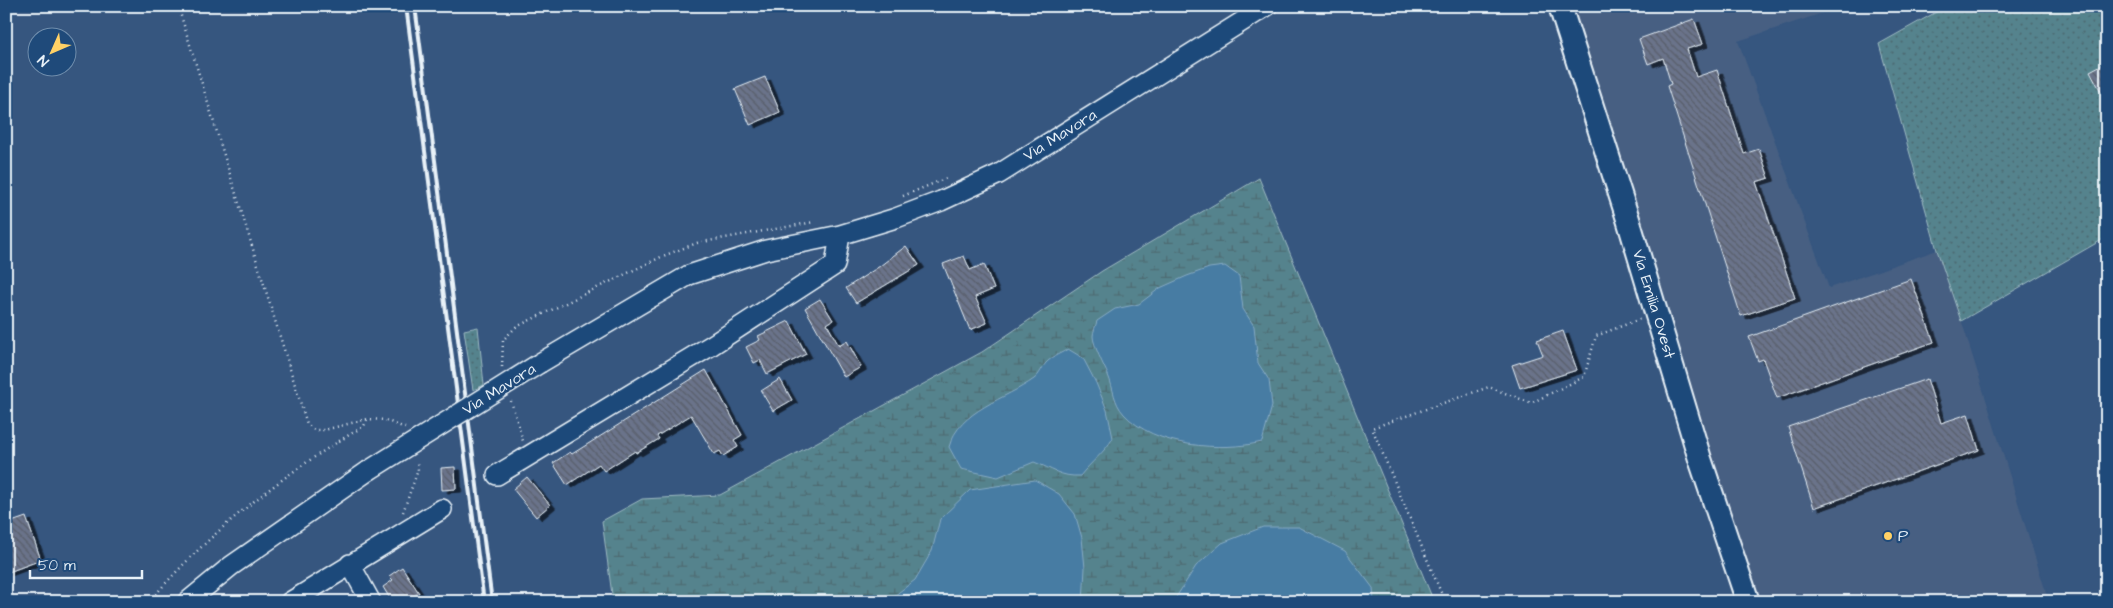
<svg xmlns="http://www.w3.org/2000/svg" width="2113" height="608" viewBox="0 0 2113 608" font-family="'Architects Daughter',sans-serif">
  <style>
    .built { fill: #465f82 }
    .grass { fill: url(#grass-dots); stroke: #9ebac2 }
    .wetland { fill: url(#wetland-marsh); stroke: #9ebac2 }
    .water { fill: #467ca3; stroke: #87abc5 }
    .building { fill: url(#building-back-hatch); stroke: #e8f1f8; filter: url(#shadow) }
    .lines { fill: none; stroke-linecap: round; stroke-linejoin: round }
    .minor-casing { stroke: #e8f1f8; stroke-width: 22 }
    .major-casing { stroke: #e8f1f8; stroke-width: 26 }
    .path { stroke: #e8f1f8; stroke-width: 2.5; stroke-dasharray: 1 4; stroke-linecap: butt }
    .minor { stroke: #1f4a7a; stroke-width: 19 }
    .major { stroke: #1f4a7a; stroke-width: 22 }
    .rail { stroke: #e8f1f8; stroke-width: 4 }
    .minor-bridge-casing { stroke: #e8f1f8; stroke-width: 22; stroke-linecap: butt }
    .minor-bridge { stroke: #1f4a7a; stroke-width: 19 }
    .poi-dot { fill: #ffd166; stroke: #1f4a7a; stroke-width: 2 }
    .labels { text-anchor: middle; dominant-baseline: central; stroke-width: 4.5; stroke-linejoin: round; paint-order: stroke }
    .street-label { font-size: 16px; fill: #e8f1f8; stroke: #1f4a7a }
    .poi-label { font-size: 16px; fill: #e8f1f8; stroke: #1f4a7a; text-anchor: start }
  </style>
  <defs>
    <pattern id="grass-dots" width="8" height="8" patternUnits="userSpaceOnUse" patternTransform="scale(1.25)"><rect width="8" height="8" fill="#54838d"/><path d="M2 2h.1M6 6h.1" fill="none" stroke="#4e6b72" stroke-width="1.8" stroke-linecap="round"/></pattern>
    <pattern id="wetland-marsh" width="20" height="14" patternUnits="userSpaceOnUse" patternTransform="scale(1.25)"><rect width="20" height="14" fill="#54838d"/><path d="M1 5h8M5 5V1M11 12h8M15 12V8" fill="none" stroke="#4e6b72"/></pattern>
    <pattern id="building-back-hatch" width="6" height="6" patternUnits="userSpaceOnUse" patternTransform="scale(1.25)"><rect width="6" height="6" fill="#6a738a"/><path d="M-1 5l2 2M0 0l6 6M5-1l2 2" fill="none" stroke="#585e6a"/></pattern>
    <filter id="shadow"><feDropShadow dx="5.5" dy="3" stdDeviation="0" flood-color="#0009"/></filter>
  </defs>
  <rect width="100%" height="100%" fill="#36567f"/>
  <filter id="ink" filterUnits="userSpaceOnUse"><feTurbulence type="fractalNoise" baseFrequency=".02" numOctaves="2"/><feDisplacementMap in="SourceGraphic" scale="10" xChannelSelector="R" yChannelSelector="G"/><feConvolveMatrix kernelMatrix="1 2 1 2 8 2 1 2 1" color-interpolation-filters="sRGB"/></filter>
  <g filter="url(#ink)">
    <path class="built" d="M1551,6H1844L1738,41L1829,288L1937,250L1947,274L2049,602H1738Z"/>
    <path class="grass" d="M1947,6H2107V237L1961,321L1937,250L1879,44Z
      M478,327L484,385L473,390L464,330Z"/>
    <path class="wetland" d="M1259,178L1434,602H613L602,521L642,499L720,495L982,352L1102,271Z"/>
    <path class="water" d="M1225,266L1239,276L1243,309L1254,326L1258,363L1269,380L1272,406L1262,442C1221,452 1154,447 1124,414C1113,402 1114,389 1108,375C1104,366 1093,345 1093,336C1093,332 1096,325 1097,321L1115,309L1139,304L1160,288L1187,276L1209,268Z
      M1068,349L1083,358L1096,383L1107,410L1113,438C1104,453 1091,462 1080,476C1060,477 1053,469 1034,462L998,477L961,469L949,447C959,410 1006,399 1034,379C1040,375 1042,366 1048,361C1053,356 1062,353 1068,349Z
      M1035,480L1059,494L1075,514L1082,538L1085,568L1083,602H886L915,580L932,551L940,519L970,490Z
      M1263,527H1299L1345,551L1373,588L1374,602H1173L1196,566L1222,543Z"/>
    <path class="building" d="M1694,19L1703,44L1687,49L1696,77L1717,70L1744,154L1759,149L1769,178L1756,182L1795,298L1741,316L1667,86L1671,84L1663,58L1648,64L1639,39Z
      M2107,62V103L2090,71Z
      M765,77L780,112L750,125L735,89Z
      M906,246L919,265L856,303L846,288L880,266Z
      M964,256L970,270L984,264L994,289L975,297L987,323L970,330L943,264Z
      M1911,279L1934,342L1777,398L1763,359L1758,361L1749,337Z
      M820,299L833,320L827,324L839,346L847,341L861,367L844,377L805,308Z
      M789,321L806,354L767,374L760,360L754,363L746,347L760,340L758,336Z
      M1563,331L1577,370L1520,388L1512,365L1543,355L1537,340Z
      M706,370L742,435L734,440L738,447L723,456L720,451L714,454L691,415L657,436L659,439L636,453L635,451L604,471L599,464L567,485L553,463L570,452L572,454Z
      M780,379L792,400L773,411L761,391Z
      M1927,379L1941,423L1968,414L1979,450L1814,508L1788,427Z
      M455,467L456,489L442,490L441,468Z
      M527,477L550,505L536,517L513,489Z
      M26,517L41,560L6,573V524Z
      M402,567L419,593L405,602H392L383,587L393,580L389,576Z"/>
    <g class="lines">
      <defs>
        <path id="minor" d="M540,363L689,275L766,250L840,235L896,218L941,201L999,174L1267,6
          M497,475L712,345L835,265L840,235
          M350,564L371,602
          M187,602L231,566L368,471
          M290,602L442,509"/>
        <path id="major" d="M1560,6L1628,219L1700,459L1748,602"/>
      </defs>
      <use href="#minor" class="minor-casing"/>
      <use href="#major" class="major-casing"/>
      <path class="path" d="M178,6L307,424L314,430H324L367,419L385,420L405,428
        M903,196L947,178
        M502,367L503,340L516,327L663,256L697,243L814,222
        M511,401L523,441
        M403,512L418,470L417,461
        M149,602C210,531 284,473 364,426L367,420
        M1445,602L1372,428L1489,387L1531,403L1584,377L1596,336L1640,319"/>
      <use href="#minor" class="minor"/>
      <use href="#major" class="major"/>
      <path class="rail" d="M406,6L484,602
        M415,6L492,602"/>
      <defs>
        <path id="minor-bridge" d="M368,471L540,363"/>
      </defs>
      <use href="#minor-bridge" class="minor-bridge-casing"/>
      <use href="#minor-bridge" class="minor-bridge"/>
    </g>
  </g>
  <circle class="poi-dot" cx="1888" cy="536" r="5"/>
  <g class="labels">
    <g class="street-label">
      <text transform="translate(1060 135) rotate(-32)">Via Mavora</text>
      <text transform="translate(1654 304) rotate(73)">Via Emilia Ovest</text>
      <text transform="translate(499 389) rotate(-32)">Via Mavora</text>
    </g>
    <g class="poi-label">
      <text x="1898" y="536">P</text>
    </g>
  </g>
  <rect width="2113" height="608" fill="none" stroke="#1f4a7a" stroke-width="25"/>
  <rect x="12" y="12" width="2088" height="583" fill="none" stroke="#e8f1f8" stroke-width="2" filter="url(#ink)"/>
  <g transform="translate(52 52) rotate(225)"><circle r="24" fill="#1f4a7a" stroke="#6f8dac"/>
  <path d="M0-4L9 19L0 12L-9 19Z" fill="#ffd166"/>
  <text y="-8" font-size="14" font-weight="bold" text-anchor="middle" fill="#e8f1f8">N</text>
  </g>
  <path d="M30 570v8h112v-8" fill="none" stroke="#e8f1f8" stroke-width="2.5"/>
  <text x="38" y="570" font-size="15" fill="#e8f1f8" stroke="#1f4a7a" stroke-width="4" paint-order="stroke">50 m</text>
</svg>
